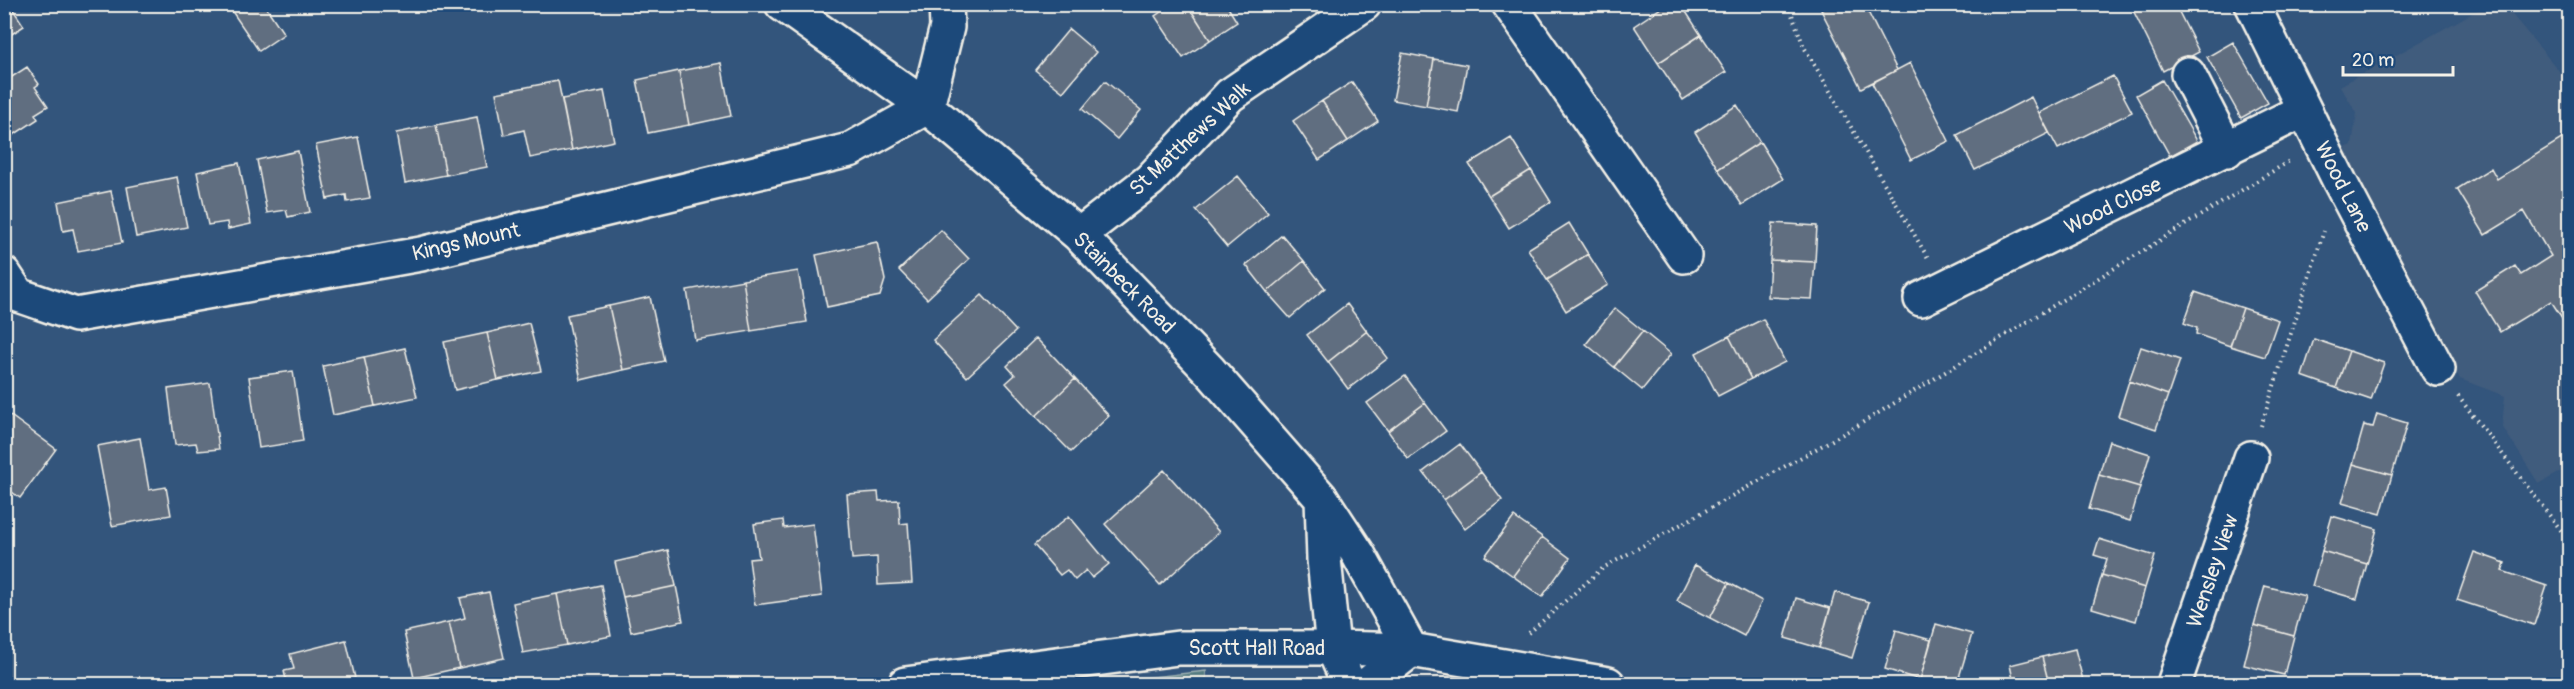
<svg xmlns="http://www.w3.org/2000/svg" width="2574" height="689" viewBox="0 0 2574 689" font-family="Pangolin,sans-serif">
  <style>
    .built { fill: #415c7d }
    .green { fill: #547b82; stroke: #a4b6b5; stroke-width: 1.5 }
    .building { fill: #616e80; stroke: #f4f1e8; stroke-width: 1.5 }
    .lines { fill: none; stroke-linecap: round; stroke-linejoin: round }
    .minor-casing { stroke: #f4f1e8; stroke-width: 38 }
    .highway-casing { stroke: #f4f1e8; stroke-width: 38 }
    .path { stroke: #f4f1e8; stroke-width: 4; stroke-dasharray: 1.5 4.5; stroke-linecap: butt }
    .minor { stroke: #1f4a7a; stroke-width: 33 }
    .highway { stroke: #1f4a7a; stroke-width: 33 }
    .labels { text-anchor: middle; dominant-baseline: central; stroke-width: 5; stroke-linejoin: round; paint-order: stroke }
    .street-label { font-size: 21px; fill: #f4f1e8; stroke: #1f4a7a }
  </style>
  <rect width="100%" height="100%" fill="#33557c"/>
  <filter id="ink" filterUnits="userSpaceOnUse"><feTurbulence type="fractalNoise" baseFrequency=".0167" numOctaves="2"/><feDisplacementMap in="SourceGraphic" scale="12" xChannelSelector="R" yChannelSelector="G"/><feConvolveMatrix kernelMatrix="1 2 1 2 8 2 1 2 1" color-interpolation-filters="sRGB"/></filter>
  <g filter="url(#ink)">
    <path class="built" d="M2489,4L2504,5L2569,83V467L2539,484L2502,426L2505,396L2460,379L2343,149L2352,145L2357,113L2340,86Z"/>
    <path class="green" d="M1206,671V684H1090Z"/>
    <path class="building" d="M4,4H18L12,8L24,26L4,39Z
      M227,4H264L284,34L259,51Z
      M406,4H420L408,10Z
      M1173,4H1187L1210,40L1183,58L1155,16Z
      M1187,4H1226L1237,22L1210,40Z
      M1667,4H1681L1701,35L1658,63L1634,26Z
      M1832,4H1864L1897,70L1861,88L1821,10Z
      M2130,4H2175L2199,52L2163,71Z
      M1069,29L1096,52L1063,92L1035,70Z
      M1701,35L1726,72L1683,100L1658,63Z
      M2233,42L2268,103L2241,118L2207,57Z
      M1402,53L1434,59L1426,106L1393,100Z
      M1434,59L1467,65L1458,112L1426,106Z
      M721,63L731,116L689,125L679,71Z
      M1910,63L1949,141L1911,160L1872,83Z
      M27,67L39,84L35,87L48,106L35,114L38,119L9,138L4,131V82Z
      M679,71L689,125L648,133L637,80Z
      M2113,76L2132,112L2058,149L2039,113Z
      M2162,80L2197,141L2170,156L2136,95Z
      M558,81L572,150L530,158L524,130L504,135L496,93Z
      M1105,81L1141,110L1117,139L1082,109Z
      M1352,82L1378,121L1348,141L1322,101Z
      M604,91L614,141L572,150L562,99Z
      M2031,97L2049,133L1975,170L1957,135Z
      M1322,101L1348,141L1319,160L1293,121Z
      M1737,105L1760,142L1718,169L1695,132Z
      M477,117L487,167L446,175L436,125Z
      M436,125L446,175L405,183L396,133Z
      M358,137L370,198L347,202L346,195L327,199L316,145Z
      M1511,138L1531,170L1489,196L1469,164Z
      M2563,138L2570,150V330L2551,301L2500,332L2475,291L2515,266L2521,275L2551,256L2524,211L2485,235L2457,189L2491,168L2497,179Z
      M1760,142L1783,179L1742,205L1718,169Z
      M298,151L310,212L288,217L286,210L267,213L257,160Z
      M239,163L251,224L228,229L227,222L208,225L197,172Z
      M1531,170L1551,202L1509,228L1489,196Z
      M1238,176L1268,213L1227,247L1196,210Z
      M177,177L187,227L136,237L127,187Z
      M111,191L122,243L78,251L73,229L63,231L58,202Z
      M1569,223L1588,254L1547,280L1528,249Z
      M1773,223L1817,226L1815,262L1770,260Z
      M941,230L969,259L927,299L899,270Z
      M1282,235L1304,261L1267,292L1246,265Z
      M877,242L885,280L880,296L827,307L816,255Z
      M1588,254L1608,285L1566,311L1547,280Z
      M1770,260L1815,262L1812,299L1768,297Z
      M1304,261L1325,288L1290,318L1267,292Z
      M798,271L807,322L751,331L743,280Z
      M743,280L751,331L695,340L687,290Z
      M2195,292L2243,308L2230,346L2196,334L2197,328L2184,323Z
      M982,295L1016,331L967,377L933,340Z
      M650,297L664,361L623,370L609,306Z
      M1347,304L1367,331L1328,362L1307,335Z
      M609,306L623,370L581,380L567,315Z
      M1615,308L1643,331L1614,367L1586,344Z
      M2243,308L2278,320L2265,357L2230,346Z
      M1763,319L1785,362L1751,379L1729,336Z
      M529,323L541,371L498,380L487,333Z
      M1367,331L1388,358L1348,389L1328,362Z
      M1643,331L1671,354L1642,390L1614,367Z
      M487,333L498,380L455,390L444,342Z
      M1729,336L1751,379L1718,396L1696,353Z
      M1036,338L1075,379L1036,416L1006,383L1015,375L1007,366Z
      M2314,339L2349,351L2336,388L2302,376Z
      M2141,347L2180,360L2168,395L2129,381Z
      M405,348L417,397L375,406L364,357Z
      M2349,351L2384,363L2371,400L2336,388Z
      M364,357L375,406L333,415L323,366Z
      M293,371L303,441L259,448L249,377Z
      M1405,376L1425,403L1388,431L1367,403Z
      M1075,379L1109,416L1071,452L1036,416Z
      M2129,381L2168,395L2156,429L2118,416Z
      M210,383L219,449L198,451L196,443L175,445L168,389Z
      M1425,403L1446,431L1408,459L1388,431Z
      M4,411L56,449L20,498L4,486Z
      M2377,414L2407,423L2392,475L2353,464L2364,425L2373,427Z
      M140,438L149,490L166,487L171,515L112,526L97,446Z
      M2109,441L2150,454L2140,487L2099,475Z
      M1460,444L1481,472L1444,500L1423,472Z
      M2353,464L2392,475L2381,514L2342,503Z
      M1164,470L1219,532L1160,585L1105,524Z
      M1481,472L1502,500L1465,529L1444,500Z
      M2099,475L2140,487L2130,521L2089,509Z
      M878,492L879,501L899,500L900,524L908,523L912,583L878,585L877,557L852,559L847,494Z
      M1069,516L1109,564L1092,578L1086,570L1075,580L1067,570L1060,575L1034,545Z
      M2332,516L2377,529L2367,564L2322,551Z
      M1514,517L1542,537L1513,576L1485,556Z
      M783,520L784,528L813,524L822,596L755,605L749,559L759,558L754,524Z
      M1542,537L1570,558L1542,597L1513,576Z
      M2099,539L2155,556L2145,588L2102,575L2107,559L2094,555Z
      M668,550L676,586L623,597L615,562Z
      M2322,551L2367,564L2357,599L2312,586Z
      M2474,552L2505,563L2502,571L2547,586L2534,625L2457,600Z
      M1695,565L1729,583L1710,618L1677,601Z
      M2102,575L2145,588L2136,621L2092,608Z
      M1729,583L1762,601L1744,636L1710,618Z
      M601,585L611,636L567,645L557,594Z
      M676,586L683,621L631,632L623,597Z
      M2265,586L2305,596L2294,636L2254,625Z
      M489,592L504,658L459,668L449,622L465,618L460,598Z
      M1835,592L1869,602L1852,658L1819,648Z
      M557,594L567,645L523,653L513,603Z
      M1796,598L1830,608L1819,648L1785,638Z
      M449,622L459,668L414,678L404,632Z
      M1936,624L1972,634L1957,684H1937L1920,680Z
      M2254,625L2294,636L2284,675L2244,665Z
      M1896,630L1931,640L1920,680L1885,669Z
      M346,640L355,678L345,680L346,684H287L284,671L294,669L290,654Z
      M2075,649L2084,684H2049L2042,657Z
      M2042,657L2049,684H2014L2010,665Z"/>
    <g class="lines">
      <defs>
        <path id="minor" d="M782,4L927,107L1079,235L1210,371L1322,499L1358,554L1411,650L1368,684
          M1509,4L1684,256
          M2252,4L2340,182L2438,369
          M2188,74L2227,150
          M1079,235L1150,180L1230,95L1364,4
          M4,274L18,295L76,315L421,254L850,150L927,107L947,27L946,4
          M1921,299L2304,110
          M1322,499L1324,559L1333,648L1349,684
          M2174,684L2251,458"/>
        <path id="highway" d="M905,684L1178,648H1333L1411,650L1608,684"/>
      </defs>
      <use href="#minor" class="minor-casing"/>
      <use href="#highway" class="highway-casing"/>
      <path class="path" d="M1788,4L1804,47L1928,258
        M2458,396L2570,542
        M2261,426L2324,231
        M1529,633L1603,568L1857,426L2291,160"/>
      <use href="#minor" class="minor"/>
      <use href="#highway" class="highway"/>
    </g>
  </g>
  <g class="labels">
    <g class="street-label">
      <text transform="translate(1190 139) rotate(-43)">St Matthews Walk</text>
      <text transform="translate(2343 187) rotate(63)">Wood Lane</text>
      <text transform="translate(2113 206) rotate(-26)">Wood Close</text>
      <text transform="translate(466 242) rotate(-13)">Kings Mount</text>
      <text transform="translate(1124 283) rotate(45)">Stainbeck Road</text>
      <text transform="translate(2213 571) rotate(-71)">Wensley View</text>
      <text x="1257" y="648">Scott Hall Road</text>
    </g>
  </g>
  <rect width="2574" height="689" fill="none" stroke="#1f4a7a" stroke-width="24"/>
  <rect x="12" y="12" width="2550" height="665" fill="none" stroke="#f4f1e8" stroke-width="2" filter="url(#ink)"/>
  <path d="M2343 66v9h110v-9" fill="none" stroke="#f4f1e8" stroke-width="3"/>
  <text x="2352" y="66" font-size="18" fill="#f4f1e8" stroke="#1f4a7a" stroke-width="4.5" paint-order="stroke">20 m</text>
</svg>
